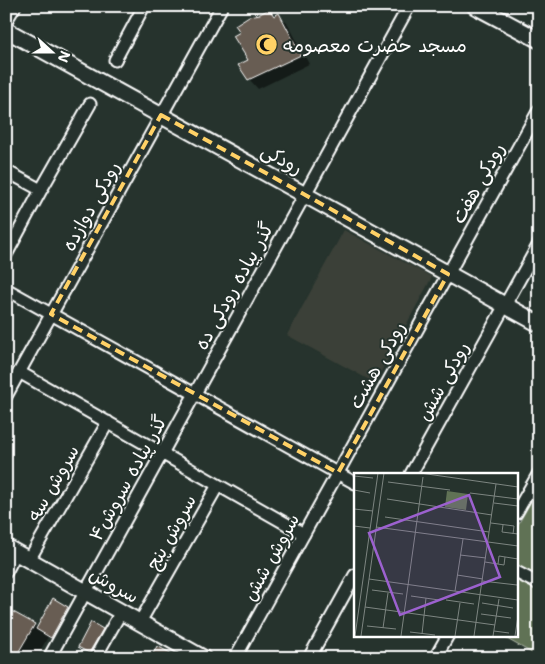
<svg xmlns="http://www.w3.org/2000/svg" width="545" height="664" viewBox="0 0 545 664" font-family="'Shantell Sans','Playpen Sans Arabic',sans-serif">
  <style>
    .built { fill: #3a4038 }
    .green { fill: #607255; stroke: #b0b8aa }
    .shadow { fill: #0007 }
    .building { fill: #675d52; stroke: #fff }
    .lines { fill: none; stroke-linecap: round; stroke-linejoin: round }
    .street-casing { stroke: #fff; stroke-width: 15 }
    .secondary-casing { stroke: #fff; stroke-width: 19 }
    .street { stroke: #26332d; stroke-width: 11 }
    .secondary { stroke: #26332d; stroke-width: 15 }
    .marked { fill: none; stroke: #ffd166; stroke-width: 4; stroke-dasharray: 10 6; stroke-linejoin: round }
    .labels { text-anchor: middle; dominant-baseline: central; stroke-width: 4; stroke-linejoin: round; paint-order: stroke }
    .poi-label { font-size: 19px; fill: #fff; stroke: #26332d; text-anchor: start }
    .street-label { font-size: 19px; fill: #fff; stroke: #26332d }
    .inset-road { fill: none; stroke: #7d8581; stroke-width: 1 }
    .view { fill: #9c61cf; fill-opacity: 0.15; stroke: #9c61cf; stroke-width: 2.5 }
    .inset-edge { fill: none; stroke: #fff; stroke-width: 2.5 }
  </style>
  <rect width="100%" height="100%" fill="#26332d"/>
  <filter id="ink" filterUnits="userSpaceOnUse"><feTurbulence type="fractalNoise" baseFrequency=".02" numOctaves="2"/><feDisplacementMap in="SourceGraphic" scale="10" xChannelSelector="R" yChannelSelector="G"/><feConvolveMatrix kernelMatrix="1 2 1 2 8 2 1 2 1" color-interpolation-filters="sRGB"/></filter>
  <g filter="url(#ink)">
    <path class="built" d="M344,230L432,277L375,383L287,335Z"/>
    <path class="green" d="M532,500L539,504V657L500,635H516V528Z"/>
    <path class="shadow" d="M269,10L275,16L278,15L288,24L309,64L258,89L249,79L250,61L242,32L261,15Z
      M53,600L68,608L72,613L56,642L48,637L36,658H6L34,625L38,628Z
      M102,630L107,634L94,656L80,646Z"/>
    <path class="building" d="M269,9L274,16L279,13L301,55L248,80L238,65L248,60L233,36L240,32L235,25L249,16L260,14Z
      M53,598L68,607L51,638L36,629Z
      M6,608L35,624L15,658H6Z
      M91,622L103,629L89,653L78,647Z
      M157,646L180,658H151Z"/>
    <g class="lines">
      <defs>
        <path id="street" d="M6,21L15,6
          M115,60L144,6
          M6,171L41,190
          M6,255L41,190L90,104
          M6,289L355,483
          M19,372L304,534
          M6,396L222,6
          M411,474L539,244
          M516,513L539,473
          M29,560L108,422
          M6,572L16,553
          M516,572L539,584
          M140,622L218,485
          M49,658L409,6
          M95,658L121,612
          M235,658L539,110
          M309,658L355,575
          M435,658L448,635"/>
        <path id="secondary" d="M475,6L539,40
          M6,30L539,324
          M6,547L203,658"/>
      </defs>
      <use href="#street" class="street-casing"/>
      <use href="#secondary" class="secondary-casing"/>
      <use href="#street" class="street"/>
      <use href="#secondary" class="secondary"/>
    </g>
  </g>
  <path class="marked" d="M161,115L448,274L338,473L51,314Z"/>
  <defs>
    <symbol id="mosque-disc" viewBox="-11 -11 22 22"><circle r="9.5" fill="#ffd166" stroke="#26332d"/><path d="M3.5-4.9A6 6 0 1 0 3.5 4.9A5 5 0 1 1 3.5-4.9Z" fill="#111"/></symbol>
  </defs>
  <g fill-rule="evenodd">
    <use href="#mosque-disc" x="254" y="32" width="25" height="25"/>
  </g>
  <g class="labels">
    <g class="poi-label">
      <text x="283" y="45">مسجد حضرت معصومه</text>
    </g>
    <g class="street-label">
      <text transform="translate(282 159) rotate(29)">رودکی</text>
      <text transform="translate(478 183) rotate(-61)">رودکی هفت</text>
      <text transform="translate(91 206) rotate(-61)">رودکی دوازده</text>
      <text transform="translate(234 286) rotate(-61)">گذر پیاده رودکی ده</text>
      <text transform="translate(377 365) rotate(-61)">رودکی هشت</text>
      <text transform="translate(443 381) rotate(-61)">رودکی شش</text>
      <text transform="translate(128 478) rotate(-61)">گذر پیاده سروش۴</text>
      <text transform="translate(53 483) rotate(-60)">سروش سه</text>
      <text transform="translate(171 532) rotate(-61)">سروش پنج</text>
      <text transform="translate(271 557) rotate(-61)">سروش شش</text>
      <text transform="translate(114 585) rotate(29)">سروش</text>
    </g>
  </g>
  <g transform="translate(354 473)">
    <rect width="164" height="164" fill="#26332d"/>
    <path d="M93,18L114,21L112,37L91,34Z" fill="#607255"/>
    <path class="inset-road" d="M66,0L164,14M0,3L19,5M34,9L96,17M0,17L16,20M116,20L164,26M33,26L138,42M140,30L164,33M0,36L19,38M31,44L135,59M137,50L160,53L159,61M149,52L148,59L164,61M0,53L16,55M22,54L164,73M106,82L132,85M131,89L150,92L151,84M144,91L145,83L164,86M103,102L129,106M15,106L164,127M128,108L163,112M18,117L49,121M101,118L109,66M57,123L85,127M92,127L120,131M128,130L159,135M11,134L141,152M127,141L157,145M13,153L42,156M29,155L34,120M140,158L155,160M56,159L81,162M68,161L72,125M1,163L24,0M7,163L30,0M47,163L69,4M101,163L106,130M120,163L142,11M139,163L145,126M161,163L164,143"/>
    <path class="view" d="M115,22L146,104L46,142L15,60Z"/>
    <rect width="164" height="164" class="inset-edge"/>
  </g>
  <rect width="545" height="664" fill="none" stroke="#26332d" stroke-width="25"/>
  <rect x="12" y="12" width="520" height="639" fill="none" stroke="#fff" stroke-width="2" filter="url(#ink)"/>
  <g transform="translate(52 52) rotate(111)" stroke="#26332d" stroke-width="4" paint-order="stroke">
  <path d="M0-4L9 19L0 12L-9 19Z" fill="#ffffff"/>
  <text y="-8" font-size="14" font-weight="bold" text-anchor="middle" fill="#ffffff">N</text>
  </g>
</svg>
